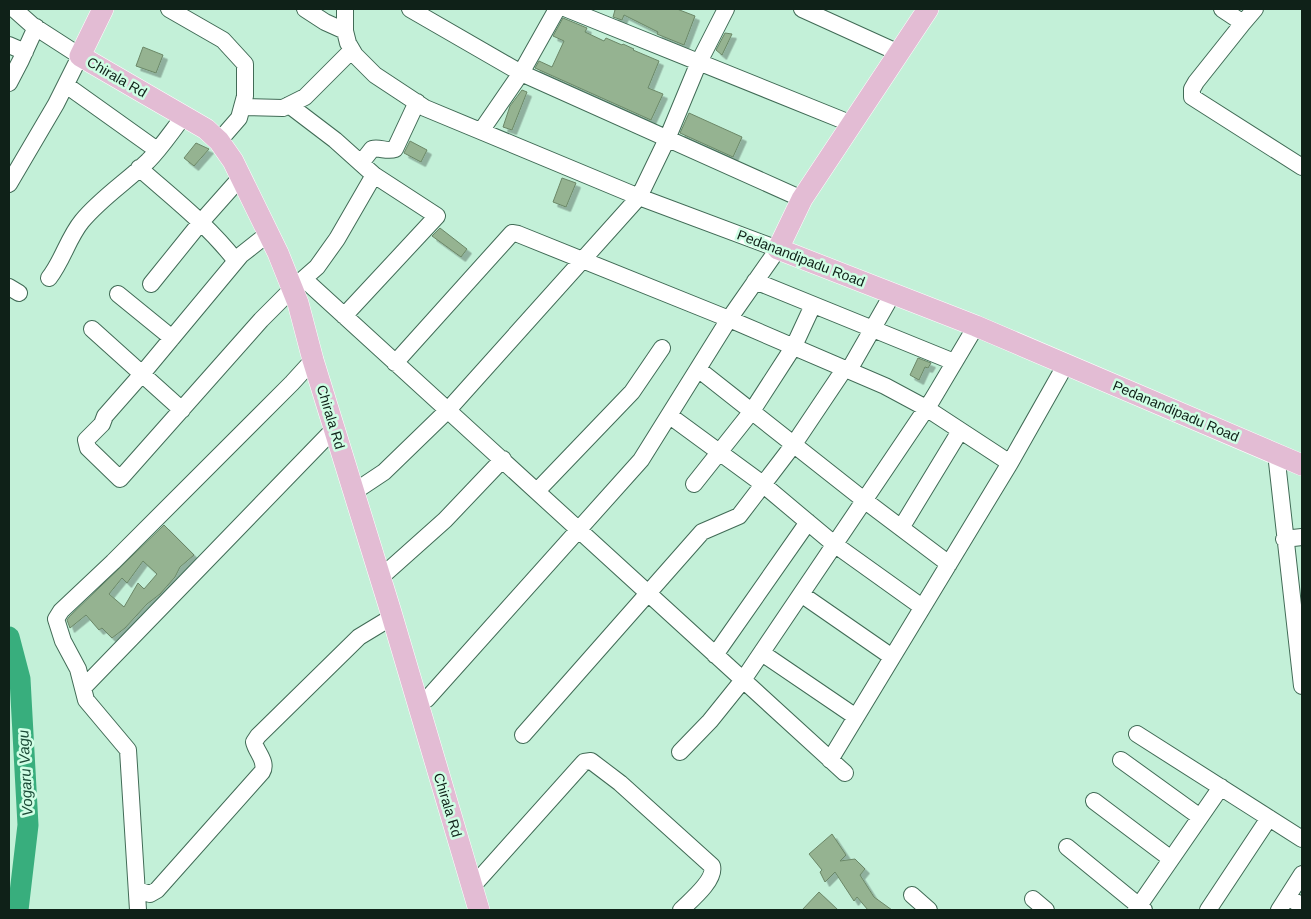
<svg xmlns="http://www.w3.org/2000/svg" width="1311" height="919" viewBox="0 0 1311 919" font-family="Helvetica,sans-serif">
  <style>
    .lines { fill: none; stroke-linecap: round; stroke-linejoin: round }
    .river { stroke: #38ae7d; stroke-width: 21 }
    .building { fill: #95b391; stroke: #6b8767; fill-rule: evenodd; filter: url(#shadow) }
    .minor-casing { stroke: #416b56; stroke-width: 18 }
    .major-casing { stroke: #fff; stroke-width: 22 }
    .minor { stroke: #fff; stroke-width: 16 }
    .major { stroke: #e3bcd4; stroke-width: 21 }
    .labels { text-anchor: middle; dominant-baseline: central; stroke-width: 5; stroke-linejoin: round; paint-order: stroke }
    .street-label { font-size: 14px; fill: #0f2118; stroke: #d0fee5 }
    .water-label { font-size: 15px; font-style: italic; fill: #1c4b37; stroke: #d0fee5 }
  </style>
  <defs>
    <filter id="shadow"><feDropShadow dx="4.5" dy="4.5" stdDeviation="0" flood-color="#0004"/></filter>
  </defs>
  <rect width="100%" height="100%" fill="#c3f0d8"/>
  <g class="lines">
    <path class="river" d="M9,637L20,679L28,825L18,910"/>
  </g>
  <path class="building" d="M612,9H677L695,16L684,45L657,34L658,32L624,15L622,20L613,17L615,10Z
    M563,18L587,28L585,32L604,41L606,38L622,45L623,44L634,49L633,50L659,61L648,88L663,94L651,120L535,68L539,61L552,67L564,41L553,36Z
    M725,33L732,34L722,55L716,50Z
    M143,47L163,55L156,73L136,66Z
    M522,90L527,92L512,130L503,127L510,106Z
    M689,113L742,137L733,157L680,133Z
    M410,141L427,150L421,162L404,153Z
    M196,143L209,149L194,166L184,158Z
    M562,178L576,183L566,207L553,202Z
    M440,228L467,249L461,257L432,236Z
    M918,358L931,363L928,368L925,367L919,380L910,375Z
    M164,525L194,555L180,567L175,577L160,594L147,604L125,628L112,638L102,628L99,630L86,615L70,628L67,620L69,617ZM143,561L157,574L144,589L138,583L124,607L109,594L122,578L127,583Z
    M832,834L846,855L840,861L855,859L865,869L860,875L874,897L892,910H868L857,897L854,901L835,872L825,882L820,872L822,870L809,854Z
    M819,892L838,910H802Z"/>
  <g class="lines">
    <defs>
      <path id="minor" d="M169,9L223,40L245,64V96L239,118L219,141
        M305,9L325,22L345,31
        M345,9V31L348,43L355,55L375,75L425,108L639,197L778,249L729,319L641,460L427,699L418,703
        M410,9L521,73L802,199
        M567,9L852,124
        M802,9L899,53
        M1222,9L1243,23L1196,82L1192,89V97L1302,167
        M1243,23L1255,9
        M9,45L25,52
        M9,83L21,60L36,27
        M66,85L157,150
        M289,105L335,140L374,175L437,216L344,316
        M242,107L283,108L305,97L352,50
        M481,131L521,73L557,9
        M361,163L372,149C380,147 387,152 395,149L417,102
        M139,168C173,198 208,225 236,261
        M9,184L56,104L80,56L32,25L14,9
        M269,233L241,255L142,374L105,416L102,424L86,440L88,448L120,479L261,320L292,289L317,267L337,239L374,175
        M49,278C63,260 68,238 82,221C101,198 126,182 148,161C161,148 172,131 184,116
        M304,279L845,773
        M755,281L954,362
        M151,284L201,222L241,177
        M9,287L19,293
        M118,294L172,338
        M92,329L182,410
        M395,363L512,233L518,234L729,319L885,386L926,408L1010,463
        M698,369L864,500L949,564
        M849,370L893,293
        M670,416L760,482L834,544L922,607
        M1276,453L1302,686
        M694,484L752,411L794,346L813,305
        M537,491L632,392L662,348
        M354,492L384,472L448,410L639,197L667,139L699,62L726,9
        M901,528L960,431
        M1284,539L1302,537
        M380,578L445,520L503,459
        M801,594L892,657
        M762,653L856,717
        M715,655L808,522
        M83,688L334,429
        M1137,734L1302,839
        M523,735L702,532L739,516L794,444L845,368
        M680,752L710,721L743,680L932,400L976,326
        M830,760L1010,463L1066,364
        M1121,760L1200,817
        M1094,801L1171,859
        M1067,847L1144,910
        M472,887L584,762L591,761L620,783L712,866C716,880 690,901 681,910
        M137,890L150,894L157,890L262,772C268,762 256,752 254,742L258,736L359,637L392,617
        M912,895L929,910
        M1288,897L1302,906
        M1033,899L1046,910
        M138,910L128,750L86,700L78,669L63,641L56,619L61,611L113,562L292,383L313,360
        M1136,910L1221,787
        M1208,910L1269,818
        M1279,910L1302,874"/>
      <path id="major" d="M103,9L80,56L206,129L219,141L233,161L278,253L298,303L313,360L390,609L479,910
        M928,9L802,199L778,249L976,326L1302,465"/>
    </defs>
    <use href="#minor" class="minor-casing"/>
    <use href="#major" class="major-casing"/>
    <use href="#minor" class="minor"/>
    <use href="#major" class="major"/>
  </g>
  <g class="labels">
    <g class="street-label">
      <text transform="translate(117 77) rotate(30)">Chirala Rd</text>
      <text transform="translate(801 258) rotate(21)">Pedanandipadu Road</text>
      <text transform="translate(1176 411) rotate(23)">Pedanandipadu Road</text>
      <text transform="translate(331 417) rotate(73)">Chirala Rd</text>
      <text transform="translate(448 805) rotate(73)">Chirala Rd</text>
    </g>
    <g class="water-label">
      <text transform="translate(25 773) rotate(-93)">Vogaru Vagu</text>
    </g>
  </g>
  <rect width="1311" height="919" fill="none" stroke="#0f2118" stroke-width="20"/>
</svg>
